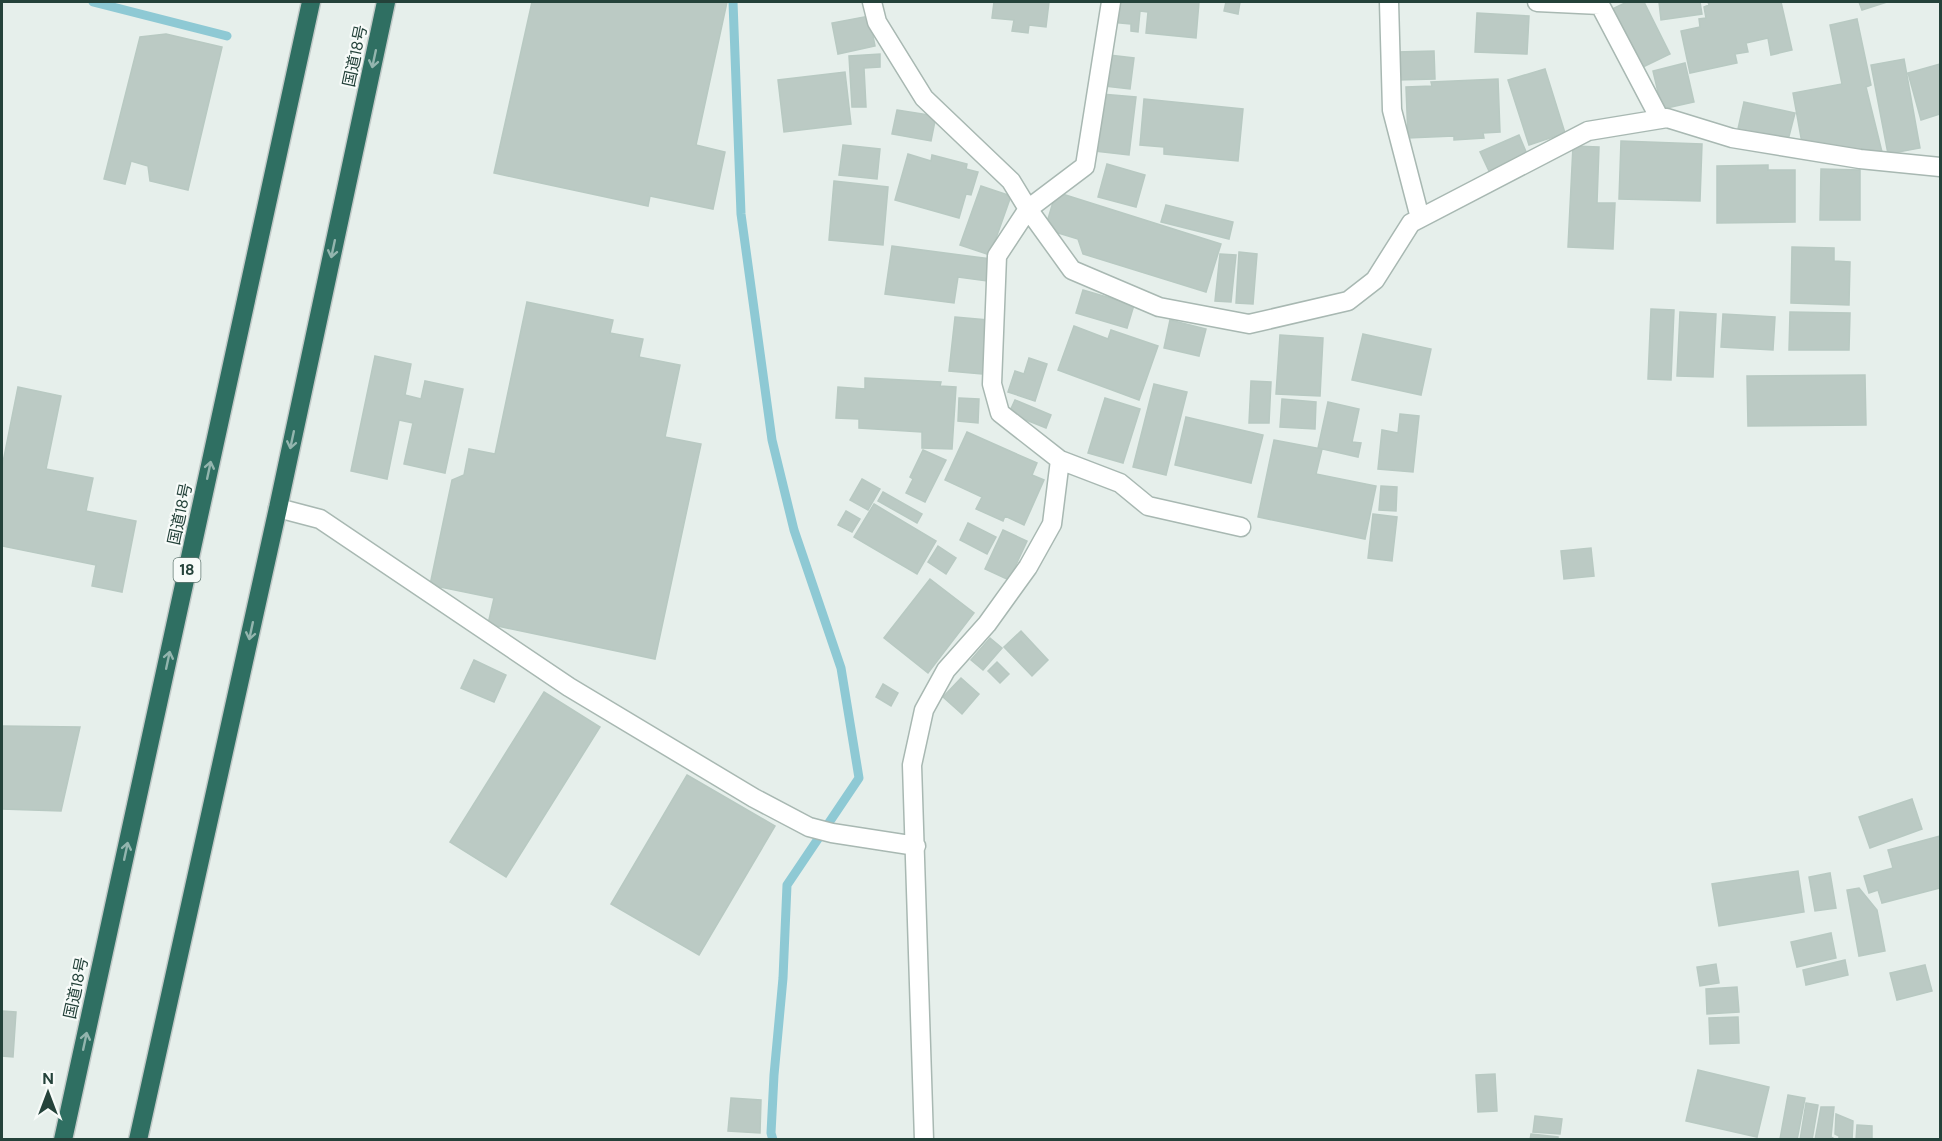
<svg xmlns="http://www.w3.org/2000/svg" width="1942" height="1141" viewBox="0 0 1942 1141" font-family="'DM Sans','Noto Sans JP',sans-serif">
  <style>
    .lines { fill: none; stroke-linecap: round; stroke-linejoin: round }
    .stream { stroke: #8ec9d4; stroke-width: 9 }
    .building { fill: #bbcac4; stroke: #b8c9c2; stroke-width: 1.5 }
    .street-casing { stroke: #a8b8b2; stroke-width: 21 }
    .highway-casing { stroke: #c2cac8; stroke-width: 21 }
    .street { stroke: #fff; stroke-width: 18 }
    .highway { stroke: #2f6f62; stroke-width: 18 }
    .oneway { stroke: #93b5ae }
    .labels { text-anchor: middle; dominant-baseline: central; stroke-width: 4.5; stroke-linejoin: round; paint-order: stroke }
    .shield { fill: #f7fbf9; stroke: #637a73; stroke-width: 1.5 }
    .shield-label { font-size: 15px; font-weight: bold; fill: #24423a }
    .street-label { font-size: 16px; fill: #24423a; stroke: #f7fbf9 }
  </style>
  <rect width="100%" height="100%" fill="#e6efeb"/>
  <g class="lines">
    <path class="stream" d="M93,2L227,36
      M733,2L741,214L772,440L794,530L841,668L859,778L787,885L783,978L774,1075L771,1133L773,1140"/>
  </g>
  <path class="building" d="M532,2H727L696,145L725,152L713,209L650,196L648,206L494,173Z
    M994,2H1049L1046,27L1029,25L1028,33L1012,31L1014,20L992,18Z
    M1112,2H1199L1196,38L1146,33L1148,12L1140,11L1138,32L1131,31V24L1110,22Z
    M1226,2H1240L1238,14L1224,11Z
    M1627,2H1644L1670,54L1641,68L1612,9Z
    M1659,2H1700L1702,14L1661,20Z
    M1708,2H1781L1792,50L1771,55L1768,38L1746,43L1748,52L1735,54L1737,63L1690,73L1681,31L1700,27L1699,19L1706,18L1704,7L1709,5Z
    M1859,2H1887L1862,10Z
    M1477,13L1529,16L1527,54L1475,52Z
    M869,16L875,46L838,54L832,23Z
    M1857,19L1871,85L1866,87L1882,152L1802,143L1793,93L1842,84L1830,25Z
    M166,34L222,47L188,190L150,181L148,166L131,161L125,184L104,179L140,37Z
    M1434,51L1435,79L1397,80L1396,52Z
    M880,54V67L864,68L866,107H852L849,56Z
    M1109,55L1134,58L1130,89L1105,86Z
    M1904,59L1920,148L1888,154L1871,65Z
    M1685,63L1694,102L1662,109L1653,71Z
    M1940,64V114L1921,120L1908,73Z
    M1545,69L1565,133L1529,145L1508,80Z
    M845,72L851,124L784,132L778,80Z
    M1498,79L1500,132L1483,133L1484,138L1454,140V136L1408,138L1406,87L1432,86L1431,82Z
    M1101,94L1136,97L1129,155L1095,151Z
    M1144,99L1243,109L1238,161L1164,154V147L1140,145Z
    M1744,102L1795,113L1788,140L1738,129Z
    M897,110L936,116L931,141L892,134Z
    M1519,135L1527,154L1489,171L1480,152Z
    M1621,141L1702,144L1700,201L1619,199Z
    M843,145L880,149L877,179L839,175Z
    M1573,146L1599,147L1597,203H1615L1613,249L1568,247Z
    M908,154L931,161L932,155L967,164L966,169L978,172L971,195L966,194L959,218L895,200Z
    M1107,164L1145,175L1136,207L1098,197Z
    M1768,165V170H1795V222L1717,223V166Z
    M1821,169L1860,170V220H1820Z
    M834,181L888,187L883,245L829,240Z
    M981,186L1011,196L990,255L960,245Z
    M1056,192L1221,244L1206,292L1083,254L1078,239L1045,229Z
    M1166,205L1233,222L1229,239L1161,222Z
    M892,246L991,259L987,281L958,277L954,303L885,294Z
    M1792,247L1834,248V261L1850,262L1849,305L1791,303Z
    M1239,252L1257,254L1253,304L1236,303Z
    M1220,254L1236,255L1231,302L1215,301Z
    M1083,290L1134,305L1127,328L1076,313Z
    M527,302L613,320L610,333L643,339L639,357L680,365L665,437L701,444L655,659L488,624L494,598L430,585L452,480L464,475L469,449L495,454Z
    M1651,309L1674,310L1671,380L1648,379Z
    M1680,312L1716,314L1713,377L1677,376Z
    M1790,312L1850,313L1849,350H1789Z
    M1723,314L1775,317L1773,350L1721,347Z
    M955,317L988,320L982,374L949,371Z
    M1170,320L1206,329L1199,356L1164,348Z
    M1074,326L1108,339L1111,330L1158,346L1139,400L1058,370Z
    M1363,334L1431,349L1421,395L1352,380Z
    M1280,335L1323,338L1320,396L1276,394Z
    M375,356L411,364L405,395L421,399L425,381L463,389L445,473L404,464L413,423L399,420L387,479L351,471Z
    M1029,358L1047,364L1035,401L1008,392L1015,371L1024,374Z
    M1865,375L1866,425L1748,426L1747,376Z
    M865,378L941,382L940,386L956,387L952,449L922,448V432L859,428V419L836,418L838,387L865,389Z
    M1251,381L1271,382L1269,423H1249Z
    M1154,384L1187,392L1166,475L1133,467Z
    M18,387L61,396L46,469L93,478L86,511L136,521L122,592L92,586L96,565L2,546V467Z
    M959,398L979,399L978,423L958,421Z
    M1105,398L1140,409L1123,463L1088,453Z
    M1282,399L1316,402L1315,429L1280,427Z
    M1015,400L1051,415L1046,428L1009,413Z
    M1328,402L1359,409L1352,442L1361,443L1358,457L1318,448Z
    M1400,414L1419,416L1413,472L1378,469L1382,430L1398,433Z
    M1186,417L1263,435L1251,483L1175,465Z
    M967,432L1037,463L1032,475L1044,480L1024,525L1005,516L1003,521L976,509L982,497L945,480Z
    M1274,440L1322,449L1316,474L1376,486L1365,539L1258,517Z
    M923,450L946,460L925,502L906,493L913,479L910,477Z
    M862,479L880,489L868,510L850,500Z
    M1381,486L1397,487L1396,511L1379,510Z
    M883,492L922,514L917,523L878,501Z
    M874,504L936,541L917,574L854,537Z
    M846,511L860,519L852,532L838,525Z
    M1373,514L1397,517L1392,561L1368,558Z
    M968,523L996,537L987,554L960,540Z
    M1003,530L1027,541L1009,580L985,569Z
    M938,546L956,558L946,574L928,562Z
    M1591,548L1594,576L1564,579L1561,551Z
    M930,579L974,613L928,673L884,638Z
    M1021,631L1048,660L1032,676L1004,647Z
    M990,638L1002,648L983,670L971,660Z
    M474,660L506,675L494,702L461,688Z
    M997,662L1009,674L1000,683L988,671Z
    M961,678L979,694L962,714L943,697Z
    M883,684L898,693L891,706L876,697Z
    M544,692L600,727L506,877L450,842Z
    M2,726L80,727L61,811L2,809Z
    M687,775L775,826L699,955L611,904Z
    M1912,799L1922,829L1870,848L1859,817Z
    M1940,836V888L1882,903L1878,890L1869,893L1864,876L1893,868L1888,850Z
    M1798,871L1804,912L1719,926L1712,884Z
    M1830,873L1836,908L1815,911L1809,877Z
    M1859,888L1877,910L1885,951L1859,956L1847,890Z
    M1831,933L1836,958L1797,967L1791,942Z
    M1845,960L1848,975L1806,985L1803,970Z
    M1716,964L1719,983L1700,986L1697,967Z
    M1925,965L1932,991L1897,1000L1890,973Z
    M1737,987L1739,1012L1707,1014L1706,989Z
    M2,1011L16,1012L13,1057L2,1056Z
    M1738,1017L1739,1043L1710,1044L1709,1018Z
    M1698,1070L1769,1087L1757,1137L1686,1121Z
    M1495,1074L1497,1111L1478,1112L1476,1075Z
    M1788,1095L1805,1098L1797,1140L1780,1139Z
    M731,1098L761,1100L760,1133L728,1131Z
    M1806,1103L1818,1105L1812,1140H1800Z
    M1821,1107H1834L1831,1137L1836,1140H1815Z
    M1836,1114L1853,1121L1852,1140H1839V1136L1835,1134Z
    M1535,1116L1562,1119L1560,1134L1533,1132Z
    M1857,1125L1872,1126V1140H1856Z
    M1531,1134L1558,1137V1140H1530Z"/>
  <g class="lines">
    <defs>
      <path id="street" d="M872,2L877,22L924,98L1011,181L1028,209L1072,270L1159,307L1249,324L1348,301L1375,280L1411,223L1588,131L1667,118L1732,138L1860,159L1940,167
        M1389,2L1392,110L1420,218
        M1537,2L1600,5L1660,119
        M1060,460L1120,483L1148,506L1241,527
        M278,508L320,519L569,687L754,798L809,827L832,833L916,846
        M924,1140L912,765L924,710L946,670L987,624L1028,567L1052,524L1060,460L1000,413L992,384L997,256L1028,209L1085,166L1111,2"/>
      <path id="highway" d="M63,1140L311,2
        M138,1140L278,508L386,2"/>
    </defs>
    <use href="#street" class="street-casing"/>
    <use href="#highway" class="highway-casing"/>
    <use href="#street" class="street"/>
    <use href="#highway" class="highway"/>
  </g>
  <defs><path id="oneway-shaft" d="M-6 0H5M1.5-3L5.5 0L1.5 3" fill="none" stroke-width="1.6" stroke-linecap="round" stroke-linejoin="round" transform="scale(1.5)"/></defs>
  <g class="oneway">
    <use href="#oneway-shaft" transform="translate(374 59) rotate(102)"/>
    <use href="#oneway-shaft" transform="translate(333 249) rotate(102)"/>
    <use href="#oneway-shaft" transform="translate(292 440) rotate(102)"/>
    <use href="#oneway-shaft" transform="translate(209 470) rotate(-78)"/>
    <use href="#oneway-shaft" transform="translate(251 631) rotate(102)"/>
    <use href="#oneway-shaft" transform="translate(168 660) rotate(-78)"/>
    <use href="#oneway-shaft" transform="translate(126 851) rotate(-78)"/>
    <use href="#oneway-shaft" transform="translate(85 1041) rotate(-78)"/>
  </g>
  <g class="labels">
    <rect class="shield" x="173.5" y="558" width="27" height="24" rx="4.5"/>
    <g class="shield-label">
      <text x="187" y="570">18</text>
    </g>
    <g class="street-label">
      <text transform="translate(355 56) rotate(-78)">国道18号</text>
      <text transform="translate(180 514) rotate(-78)">国道18号</text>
      <text transform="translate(76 988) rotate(-78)">国道18号</text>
    </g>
  </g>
  <rect width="1942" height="1141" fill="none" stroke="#24423a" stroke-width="6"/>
  <g transform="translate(48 1093)" stroke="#f7fbf9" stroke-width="4.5" paint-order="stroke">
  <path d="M0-4.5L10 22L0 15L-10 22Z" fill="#24423a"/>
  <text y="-9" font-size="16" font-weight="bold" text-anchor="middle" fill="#24423a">N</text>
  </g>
</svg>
